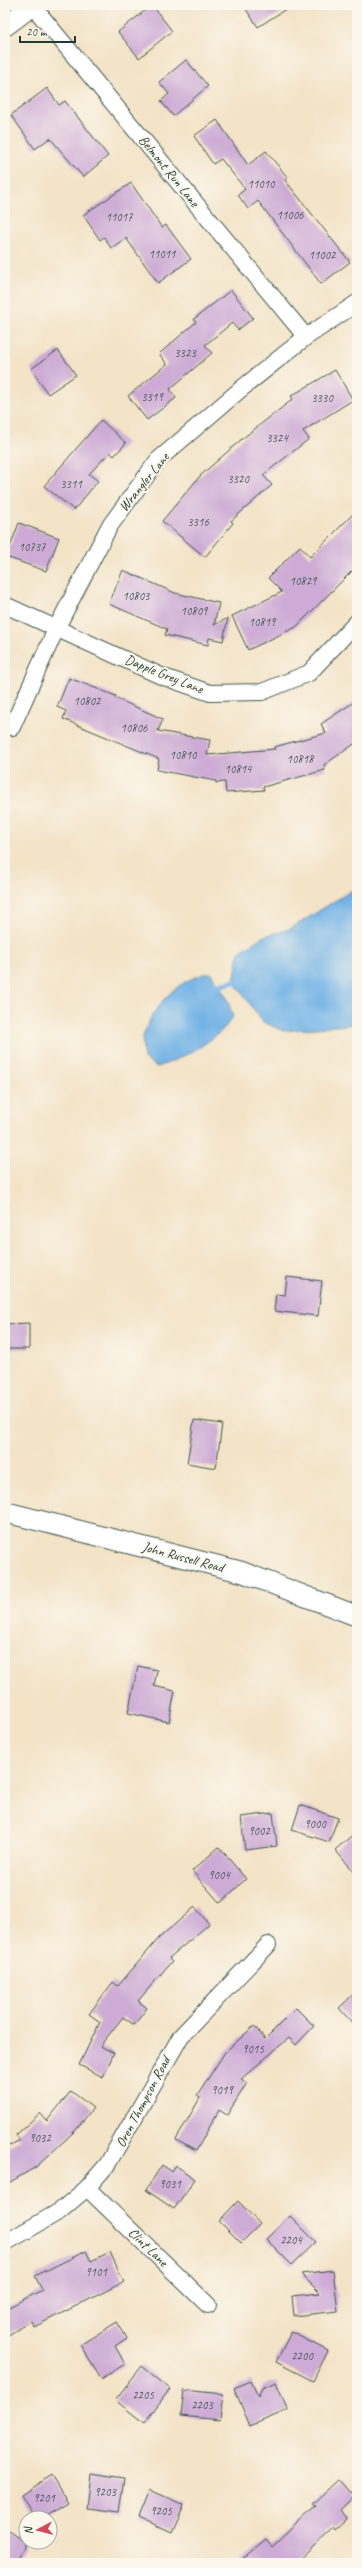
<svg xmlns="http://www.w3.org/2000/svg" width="362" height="2568" viewBox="0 0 362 2568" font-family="Caveat,sans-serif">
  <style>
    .water { fill: #72b2e6; stroke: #48788d }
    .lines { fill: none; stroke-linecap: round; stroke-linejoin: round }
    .stream { stroke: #72b2e6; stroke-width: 5.5 }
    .building { fill: #cdabd6 }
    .minor-casing { stroke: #3f564a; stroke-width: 18 }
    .tertiary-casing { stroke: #3f564a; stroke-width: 22 }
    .minor { stroke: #fff; stroke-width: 16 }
    .tertiary { stroke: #fff; stroke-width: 20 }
    .labels { text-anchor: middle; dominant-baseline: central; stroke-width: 4; stroke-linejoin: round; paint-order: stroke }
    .number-label { font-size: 12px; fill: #4a585c }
    .street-label { font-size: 14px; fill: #1f3d34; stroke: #fbf7ec }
  </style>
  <rect width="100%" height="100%" fill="#fbf7ec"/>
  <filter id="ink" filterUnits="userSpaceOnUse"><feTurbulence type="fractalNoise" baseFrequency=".025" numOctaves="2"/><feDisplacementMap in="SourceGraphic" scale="8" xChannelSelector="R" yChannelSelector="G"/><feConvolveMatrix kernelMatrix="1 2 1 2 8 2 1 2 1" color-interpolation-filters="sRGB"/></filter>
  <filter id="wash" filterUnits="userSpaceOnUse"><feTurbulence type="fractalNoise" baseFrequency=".012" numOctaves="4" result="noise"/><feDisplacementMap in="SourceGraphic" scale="16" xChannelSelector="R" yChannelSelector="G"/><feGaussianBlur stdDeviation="0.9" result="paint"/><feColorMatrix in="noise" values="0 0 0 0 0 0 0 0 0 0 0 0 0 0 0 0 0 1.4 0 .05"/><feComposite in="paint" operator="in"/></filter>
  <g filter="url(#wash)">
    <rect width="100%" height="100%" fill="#f3e3c7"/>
    <path class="water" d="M357,887V1024L284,1031L263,1022L234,982L239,952L264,936L290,929Z
      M211,973L227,998L233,1017C220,1039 180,1060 157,1067L144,1059C143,1052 142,1044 143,1037C152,1006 179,977 211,973Z"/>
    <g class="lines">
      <path class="stream" d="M216,990L221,985L240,980"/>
    </g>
    <g id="blocks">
      <path class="building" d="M152,5L172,31L139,58L118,32Z
        M243,5H292L258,27Z
        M186,60L208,86L173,116L161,101L169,94L159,82Z
        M47,88L59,105L65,101L108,156L83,177L50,138L35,149L11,115Z
        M217,120L248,165L266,151L288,178L285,180L350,262L321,284L258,201L248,209L238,195L245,189L221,159L213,164L194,136Z
        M131,183L162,228L166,225L191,259L158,283L126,238L111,248L104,237L100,240L83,215Z
        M231,290L253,318L238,330L232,323L205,345L212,353L170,389L176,398L147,420L128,396L167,364L159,354L196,322L194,319Z
        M58,350L76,375L48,394L31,369Z
        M335,370L353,400L303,431L309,439L263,475L272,485L231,521L233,523L205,557L162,521L200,476L243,438L293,399L291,396Z
        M101,420L126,443L114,456L110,452L89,474L98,481L74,510L44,486Z
        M357,510V566L296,627L248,650L232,616L282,592L268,578L300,546L310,557Z
        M19,523L59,538L46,571L6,557Z
        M123,570L175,593L219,603L214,625L228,618L223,641L209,638L208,645L165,635L167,629L109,604Z
        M69,678L116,696L115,698L163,719L158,731L210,740L207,755L275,749L274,747L326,733L321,724L357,700V742L324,765L325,770L263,787L264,790L226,793L225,782L216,783V781L157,770L159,759L63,719L66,711L57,707Z
        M287,1277L322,1281L318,1316L274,1311L276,1294L285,1295Z
        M29,1323V1349H5V1324Z
        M194,1420L222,1424L216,1468L187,1463Z
        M138,1666L157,1670L154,1686L175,1691L169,1722L128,1713Z
        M300,1805L338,1818L329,1842L292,1830Z
        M273,1813L277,1846L245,1850L241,1817Z
        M357,1831V1875L335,1850Z
        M219,1847L246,1879L220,1903L192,1871Z
        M195,1907L209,1924L169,1958L172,1961L138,2001L147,2008L134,2025L123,2017L100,2046L114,2053L103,2077L79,2065L100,2022L89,2014L113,1982L118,1986L160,1937Z
        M357,1991V2028L339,2008Z
        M296,2008L314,2026L296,2045L289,2038L241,2079L247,2083L227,2115L219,2110L196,2151L176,2140L200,2098L197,2096L225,2052L254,2026L265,2039Z
        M71,2091L93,2108L76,2130L36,2167L5,2185V2148L20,2140L16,2135L40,2113L47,2121Z
        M162,2165L171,2171L175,2165L195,2179L174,2209L146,2190Z
        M238,2201L260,2224L241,2243L219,2221Z
        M290,2216L316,2242L292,2265L266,2239Z
        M86,2251L91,2261L110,2252L124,2282L34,2327L31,2321L5,2337V2309L42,2290L35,2276Z
        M333,2270L338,2311L294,2316L292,2296L320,2293L301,2274Z
        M117,2322L127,2338L115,2346L125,2364L101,2379L80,2345Z
        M291,2332L328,2351L313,2381L276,2362Z
        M142,2366L170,2389L144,2423L115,2400Z
        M251,2381L258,2396L262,2388L276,2382L288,2410L250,2426L234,2388Z
        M184,2390L223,2394L220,2420L181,2416Z
        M91,2473L124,2478L119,2513L87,2509Z
        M51,2475L68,2502L42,2518H35L21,2495Z
        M339,2479L354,2496L340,2510L348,2519L336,2530L334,2527L296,2563H238L266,2540L272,2547L315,2506L312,2504Z
        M150,2490L184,2505L172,2532L139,2517Z
        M5,2529L25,2542V2548L15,2563H5Z"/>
    </g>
  </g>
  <g filter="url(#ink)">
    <use href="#blocks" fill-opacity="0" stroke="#3f564a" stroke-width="1"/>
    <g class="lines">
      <defs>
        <path id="minor" d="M32,5L306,337
          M5,605L161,676L210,693L262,692L309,673L357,622
          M12,727L57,627L109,527L158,460L241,389L306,337L357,303
          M87,2188L208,2305
          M5,2243L60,2211L87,2188L107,2165L181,2036L268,1945"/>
        <path id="tertiary" d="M5,26L33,5
          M5,1512L242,1572L357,1616"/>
      </defs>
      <use href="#minor" class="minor-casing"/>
      <use href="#tertiary" class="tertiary-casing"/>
      <use href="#minor" class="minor"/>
      <use href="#tertiary" class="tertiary"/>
    </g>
  </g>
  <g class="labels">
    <g class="number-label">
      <text x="261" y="184">11010</text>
      <text x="290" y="215">11006</text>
      <text x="119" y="217">11017</text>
      <text x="162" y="254">11011</text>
      <text x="322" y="255">11002</text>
      <text x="185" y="353">3323</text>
      <text x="152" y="397">3319</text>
      <text x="322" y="398">3330</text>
      <text x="277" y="438">3324</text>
      <text x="238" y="479">3320</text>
      <text x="71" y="484">3311</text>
      <text x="198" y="522">3316</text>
      <text x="32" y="547">10737</text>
      <text x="303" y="581">10829</text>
      <text x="136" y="596">10803</text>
      <text x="194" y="611">10809</text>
      <text x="262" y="622">10819</text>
      <text x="87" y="701">10802</text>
      <text x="134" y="728">10806</text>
      <text x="183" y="755">10810</text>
      <text x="300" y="759">10818</text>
      <text x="238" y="769">10814</text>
      <text x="315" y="1824">9000</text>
      <text x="259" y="1831">9002</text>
      <text x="219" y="1875">9004</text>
      <text x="253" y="2049">9015</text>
      <text x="222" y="2090">9019</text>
      <text x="40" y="2138">9032</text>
      <text x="170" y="2184">9031</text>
      <text x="291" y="2240">2204</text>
      <text x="96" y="2272">9101</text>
      <text x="302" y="2356">2200</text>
      <text x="143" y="2395">2205</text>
      <text x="202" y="2405">2203</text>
      <text x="105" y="2492">9203</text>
      <text x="44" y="2498">9201</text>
      <text x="161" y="2511">9205</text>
    </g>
    <g class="street-label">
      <text transform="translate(169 171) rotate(51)">Belmont Run Lane</text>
      <text transform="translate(144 482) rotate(-51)">Wrangler Lane</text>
      <text transform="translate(164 674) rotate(22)">Dapple Grey Lane</text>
      <text transform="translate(183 1557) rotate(15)">John Russell Road</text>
      <text transform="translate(143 2102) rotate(-62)">Oren Thompson Road</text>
      <text transform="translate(148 2247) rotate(44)">Clint Lane</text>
    </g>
  </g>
  <rect width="362" height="2568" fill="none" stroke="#fbf7ec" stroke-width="20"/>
  <g transform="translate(38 2530) rotate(263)"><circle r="19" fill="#fbf7ec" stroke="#a3ada2"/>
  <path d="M0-3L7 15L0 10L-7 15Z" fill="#d1495b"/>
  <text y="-6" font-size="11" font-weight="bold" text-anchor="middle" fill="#1f3d34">N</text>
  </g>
  <path d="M20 36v6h55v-6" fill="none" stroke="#1f3d34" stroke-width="2"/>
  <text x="26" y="36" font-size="12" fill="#1f3d34" stroke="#fbf7ec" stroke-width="3" paint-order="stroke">20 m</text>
</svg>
